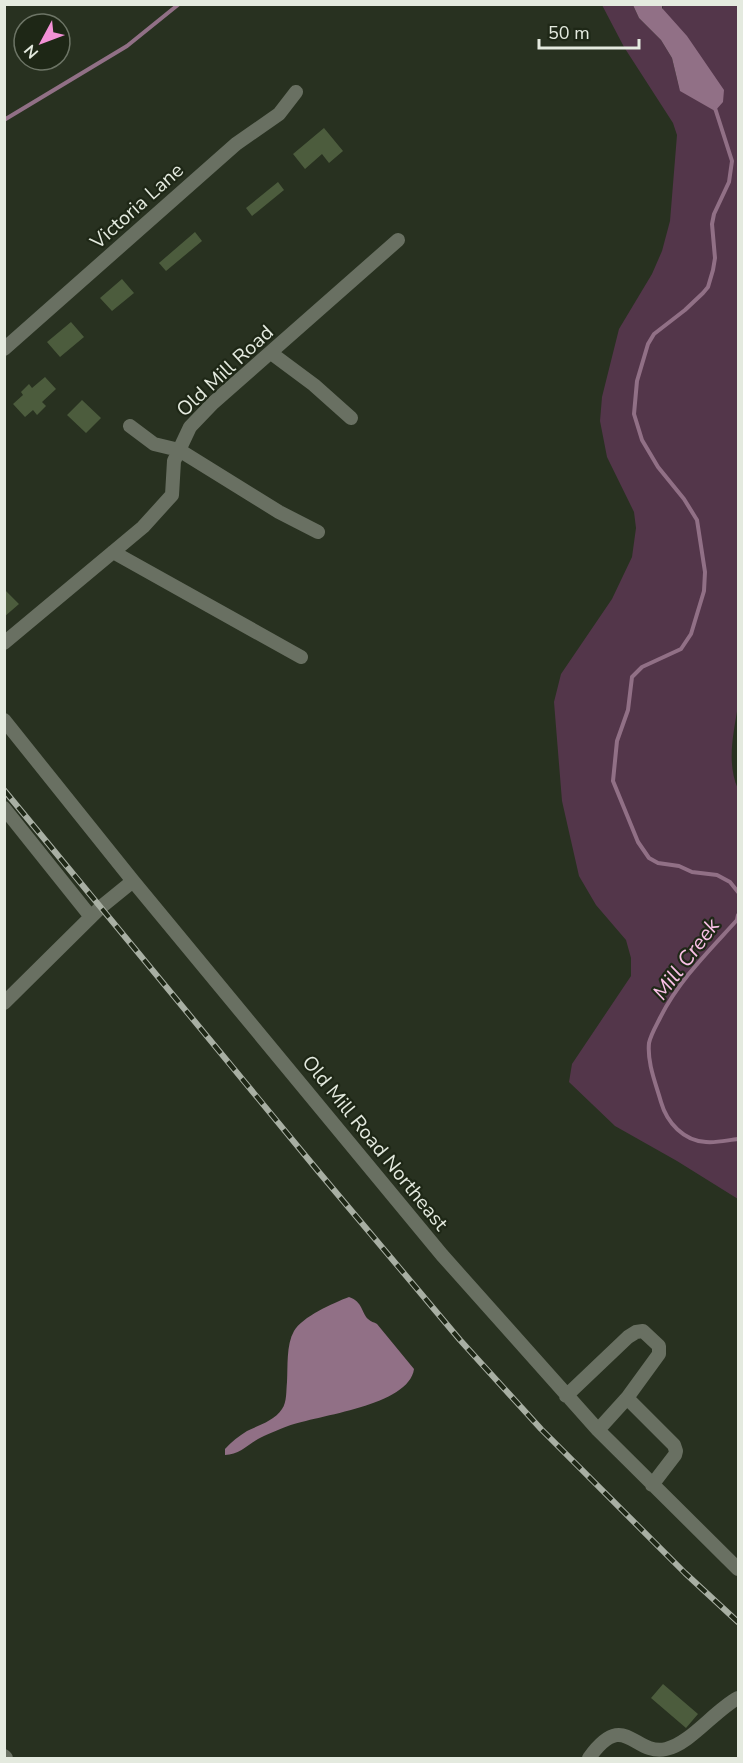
<svg xmlns="http://www.w3.org/2000/svg" width="743" height="1763" viewBox="0 0 743 1763" font-family="'Nunito Sans',sans-serif">
  <style>
    .green { fill: #53364a }
    .water { fill: #917086 }
    .lines { fill: none; stroke-linecap: round; stroke-linejoin: round }
    .stream { stroke: #917086; stroke-width: 4 }
    .building { fill: #4c5c3d }
    .minor { stroke: #697062; stroke-width: 14 }
    .rail-casing { stroke: #a8afa3; stroke-width: 6 }
    .rail { stroke: #1e2716; stroke-width: 4; stroke-dasharray: 11; stroke-linecap: butt }
    .labels { text-anchor: middle; dominant-baseline: central; stroke-width: 4.5; stroke-linejoin: round; paint-order: stroke }
    .street-label { font-size: 20px; fill: #e4eadf; stroke: #1e2716 }
    .water-label { font-size: 21px; font-style: italic; fill: #f9c0e6; stroke: #1e2716 }
  </style>
  <rect width="100%" height="100%" fill="#283120"/>
  <path class="green" d="M602,5H633L639,18L661,40L672,58L680,91L662,5H738V705C734,732 726,762 738,789V1199L677,1161L615,1126L569,1082L572,1064L631,976V958L626,940L596,905L579,876L562,801L554,702L561,674L612,599L632,557L636,528L634,512L607,457L600,421L602,397L619,329L652,274L662,251L670,221L677,135L673,123L624,47Z"/>
  <path class="water" d="M633,5H662V8L687,36L724,90L723,102L715,111L680,91L672,58L661,40L639,18Z
    M349,1297C363,1302 361,1312 368,1319C371,1322 374,1322 377,1324L414,1369C409,1406 318,1415 288,1426C280,1429 265,1435 258,1439C248,1445 238,1455 225,1455V1449C231,1442 239,1436 247,1431C259,1425 274,1421 282,1409C287,1402 286,1391 287,1382C288,1367 286,1345 294,1331C302,1317 333,1303 349,1297Z"/>
  <g class="lines">
    <path class="stream" d="M715,108L732,161L729,182L714,214L712,224L715,258L713,270L708,287L703,293L685,310L654,334L648,344L637,381L634,414L642,440L658,467L684,499L697,520L705,572L704,591L691,634L681,649L642,667L632,677L628,710L617,741L613,781L638,842L649,858L658,863L679,866L692,872L717,875L730,882L738,892
      M4,120L127,46L179,4
      M738,915L737,920C709,951 679,980 660,1018C656,1026 651,1034 649,1043C647,1063 656,1084 661,1102C667,1123 684,1141 706,1142C717,1143 728,1140 738,1139"/>
  </g>
  <path class="building" d="M324,128L343,151L329,163L322,154L305,169L293,154Z
    M278,182L284,190L252,216L246,208Z
    M195,232L202,241L166,271L159,263Z
    M122,279L134,293L112,311L100,298Z
    M71,322L84,337L60,357L47,342Z
    M45,377L56,389L42,402L46,406L37,415L33,410L25,417L13,404L23,395L21,392L29,384L32,388Z
    M82,400L101,418L86,433L67,415Z
    M4,589L19,604L4,617Z
    M663,1684L698,1714L686,1728L651,1698Z"/>
  <g class="lines">
    <path class="minor" d="M4,349L236,144L279,114L296,92
      M271,353L314,385L351,418
      M130,426L154,444L179,450L279,512L318,532
      M113,552L301,657
      M4,643L143,527L172,495L174,461L190,427L213,403L398,240
      M4,720L133,881L442,1255L598,1430L738,1569
      M4,808L91,917
      M4,1003L101,907L133,881
      M566,1396L628,1337L636,1332L643,1331L659,1346V1354L627,1398
      M598,1430L627,1398L674,1445L676,1451L675,1455L652,1485
      M4,1756L6,1758
      M589,1758C625,1708 633,1756 666,1749C690,1744 715,1710 738,1698"/>
    <defs>
      <path id="rail" d="M4,790L318,1171L460,1340L541,1429L685,1573L738,1622"/>
    </defs>
    <use href="#rail" class="rail-casing"/>
    <use href="#rail" class="rail"/>
  </g>
  <g class="labels">
    <g class="street-label">
      <text transform="translate(137 206) rotate(-42)">Victoria Lane</text>
      <text transform="translate(225 371) rotate(-43)">Old Mill Road</text>
      <text transform="translate(375 1143) rotate(51)">Old Mill Road Northeast</text>
    </g>
    <g class="water-label">
      <text transform="translate(686 959) rotate(-53)">Mill Creek</text>
    </g>
  </g>
  <rect width="743" height="1763" fill="none" stroke="#e4eadf" stroke-width="12"/>
  <g transform="translate(42 42) rotate(229)"><circle r="28" fill="#1e2716" stroke="#6d7566" stroke-width="1.5"/>
  <path d="M0-4.5L10 22L0 15L-10 22Z" fill="#f391d6"/>
  <text y="-9" font-size="16" font-weight="bold" text-anchor="middle" fill="#e4eadf">N</text>
  </g>
  <path d="M539 39v9h100v-9" fill="none" stroke="#e4eadf" stroke-width="3"/>
  <text x="548" y="39" font-size="18" fill="#e4eadf" stroke="#1e2716" stroke-width="4.5" paint-order="stroke">50 m</text>
</svg>
